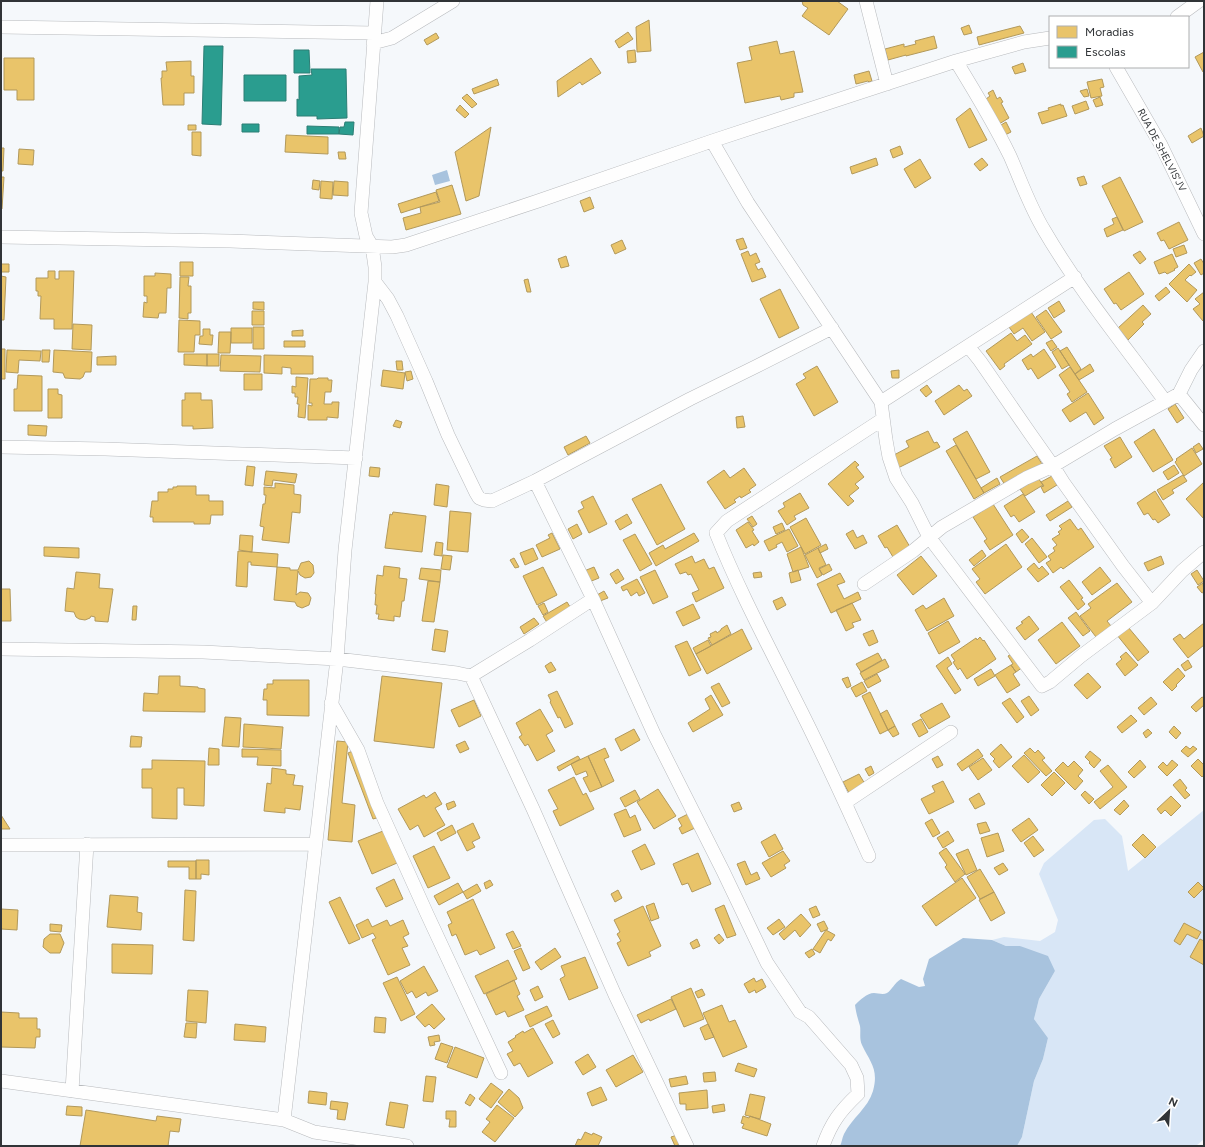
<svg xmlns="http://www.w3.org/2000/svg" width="1205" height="1147" viewBox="0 0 1205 1147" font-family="Figtree,sans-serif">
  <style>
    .green { fill: #d8e6f6 }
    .water { fill: #a8c3de }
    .homes { fill: #e9c46a; stroke: #b2995b }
    .schools { fill: #2a9d8f; stroke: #2c7e75 }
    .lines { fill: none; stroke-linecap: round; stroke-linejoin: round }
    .street-casing { stroke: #b8babd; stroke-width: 14 }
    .street { stroke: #fefefe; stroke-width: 13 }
    .labels { text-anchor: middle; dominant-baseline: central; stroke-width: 4; stroke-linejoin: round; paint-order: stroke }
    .street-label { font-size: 10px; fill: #313437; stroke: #fff }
  </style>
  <rect width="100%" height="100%" fill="#f5f8fb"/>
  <path class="green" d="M1204,810V1139L1196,1146H1017L1022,1137L1034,1081L1043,1059L1048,1038L1034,1019L1039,999L1055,971L1020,946H1006L992,940L1004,937L1040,941L1055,932L1058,920L1039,874L1044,863L1094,820L1105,819L1122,836L1128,871Z"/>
  <path class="water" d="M447,170L450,181L435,185L432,175Z
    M963,938L992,940L1006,946H1020L1048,956L1055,971L1039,999L1034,1019L1048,1038L1043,1059L1034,1081L1022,1137L1017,1146H840C842,1142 842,1138 844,1134C852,1118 868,1108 873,1091C879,1069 870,1062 862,1045C859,1039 861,1032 860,1026C858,1019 856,1013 855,1005C860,1000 867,993 874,993C878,993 883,995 887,993C892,990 894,983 901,979L919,987L925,986L923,979L929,959Z"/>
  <path class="homes" d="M802,1H837L848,9L829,35L802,16L808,8L803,5Z
    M649,20L651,51L637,52L636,27Z
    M969,25L972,33L964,35L961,28Z
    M1020,26L1024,33L979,45L977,37Z
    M628,32L633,39L619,48L615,41Z
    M436,33L439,38L427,45L424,40Z
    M934,36L937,48L906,56V55L888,60L885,49L904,44V47L916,44L915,41Z
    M777,41L780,54L794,51L803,92L794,93V97L781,100L780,96L745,103L737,63L752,60L749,47Z
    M635,50L636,62L628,63L627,51Z
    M1204,52V71L1203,72L1195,57Z
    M4,58H34V100H17V90H4Z
    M591,58L601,73L582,85L580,82L558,97L557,81Z
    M191,61V76H194V93H184V105H163L161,78H162V71H167L166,62Z
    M1023,63L1026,71L1015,74L1012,67Z
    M869,71L872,81L869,82L868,81L856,84L854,75Z
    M497,79L499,85L474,94L472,89Z
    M1102,79L1104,87L1100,88L1102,96L1091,98L1087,82Z
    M1087,89L1089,96L1084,97L1080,91Z
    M993,90L997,99L1000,97L1003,102L1001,103L1009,118L999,124L986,99L990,96L988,93Z
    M467,94L477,104L472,108L462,98Z
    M1100,97L1103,105L1096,107L1093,100Z
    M1086,101L1089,109L1075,114L1072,106Z
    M1061,104V106L1063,105L1067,116L1042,124L1038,113L1049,110L1048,108Z
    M460,105L469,114L465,118L456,110Z
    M970,108L987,140L969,148L956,119Z
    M1006,122L1011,132L1005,135L1001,125Z
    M188,125H196V130H188Z
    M491,127L479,196L466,201L455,152Z
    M1201,128L1204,136L1192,143L1188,136Z
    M192,132H201V156L192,155Z
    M286,135L328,137V154L285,152Z
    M900,146L903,154L893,158L890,150Z
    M1,148H4L3,171H1Z
    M19,149L34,150L33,165L18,164Z
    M338,152H345L346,159H339Z
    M876,158L878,165L852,174L850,167Z
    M982,158L988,165L980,171L974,164Z
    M920,159L931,178L915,188L904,169Z
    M1084,176L1087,184L1080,186L1077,178Z
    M1,177H4L2,209H1Z
    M1120,177L1143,222L1124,231L1102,186Z
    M313,180L320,181L319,190L312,189Z
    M321,181L333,182L332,199L320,198Z
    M334,181L348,182V196L333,195Z
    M452,185L461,214L406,230L403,218L421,213L420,207L440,202L436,190Z
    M436,192L439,201L401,213L398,204Z
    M590,197L594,208L584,212L580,201Z
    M1117,217L1123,230L1107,237L1104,229L1114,224L1112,219Z
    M1179,222L1188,240L1169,249L1164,240L1161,241L1157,233Z
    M743,238L747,248L740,250L736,240Z
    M622,240L626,249L615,254L611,245Z
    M1184,245L1187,253L1176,257L1173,249Z
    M748,251L750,256L756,253L760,262L755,264L758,270L762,268L766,277L752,282L741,254Z
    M1140,251L1146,259L1140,264L1133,255Z
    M1172,254L1178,267L1174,269L1175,270L1167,274L1165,272L1159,274L1154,262Z
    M566,256L569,266L561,268L558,259Z
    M1201,259L1204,264V273L1201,275L1194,263Z
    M180,262H193V276H180Z
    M1,264H9V272H1Z
    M1189,264L1196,272L1191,276L1190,275L1185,280L1197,290L1187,302L1169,284Z
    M48,271H55V279H59V271H74L72,329H54V319H40L41,296H38V291H36V278H48Z
    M1129,272L1144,294L1121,310L1116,303L1114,304L1104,289Z
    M155,273L171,274V288H167L166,313H159L158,318L143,317L144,302L147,303V296H144V276H155Z
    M1,276L6,277L4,320H1Z
    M180,277H189L188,286H191V313H188V319L179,318Z
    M528,279L531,292H527L524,280Z
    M1166,287L1170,292L1159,301L1155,296Z
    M780,289L799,328L779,338L760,299Z
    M1204,292V320L1203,321L1193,309L1200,304L1195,299Z
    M1059,301L1065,311L1054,318L1048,308Z
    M253,302H264V310L253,309Z
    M1143,305L1151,314L1142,322L1144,324L1128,340L1118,328Z
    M1046,310L1062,332L1051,339L1036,317Z
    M252,311H264V325H252Z
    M1031,312L1045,332L1032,341L1023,328L1014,334L1009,327Z
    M179,320L200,321V335H195L194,352H178Z
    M73,324L92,325L91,350L72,349Z
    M253,327H264V349H253Z
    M231,328H252V343H231Z
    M203,329H210V335H213L212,345L199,344L200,336H203Z
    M303,330V336H292V331Z
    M219,332H231L230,353H218Z
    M1011,333L1017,341L1025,335L1032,344L1004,364L1005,366L1000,370L986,351Z
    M1052,340L1057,347L1051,351L1046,343Z
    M284,341H305V347H284Z
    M1067,347L1081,369L1075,374L1060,351Z
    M1058,348L1069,365L1062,369L1052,352Z
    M1,349H5V379H1Z
    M1044,349L1056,367L1038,379L1031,368L1028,370L1022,360L1031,354L1033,357Z
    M7,350L41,351L40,361L19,360L18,373L6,372Z
    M42,350H50L49,362H42Z
    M54,350L92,352L91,372H85L83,377L80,379L65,378L63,373L53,372Z
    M184,354H207V366L184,365Z
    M207,354H219V366H207Z
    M221,355L261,356L260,372L220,371Z
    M264,355L313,356V374H291V368L282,367V374L264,373Z
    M116,356V365H97V357Z
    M396,361H402L403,370H397Z
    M1090,364L1094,371L1079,380L1075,374Z
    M817,366L838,402L814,416L796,384L806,378L803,374Z
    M1070,367L1087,392L1072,402L1067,394L1070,392L1059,375Z
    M383,370L405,373L403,389L381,386Z
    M899,370V378H892L891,371Z
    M411,371L413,379L407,381L405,372Z
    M244,374H262V390H244Z
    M18,375L42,376V411H14V389H17Z
    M296,377L308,378L305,418L298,417L299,404H297L298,397H295V393H292V386L296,387Z
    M318,378H328V380H332L331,392H325L324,404H332V402H339L338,418L327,417V420H308V405L312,406V403H309L310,379H317Z
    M927,385L932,392L926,397L920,390Z
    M959,385L964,391L967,389L972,396L944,415L935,401Z
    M48,389H58V394L62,395V418H48Z
    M185,393H201V400H212L213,428L193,429V426H182V400H185Z
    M1088,393L1104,418L1094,425L1086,412L1070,422L1062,410Z
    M1175,404L1184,418L1177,423L1168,409Z
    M743,416L745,427L737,428L736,417Z
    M396,420L402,422L400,428L393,426Z
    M28,425L47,426L46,436L28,435Z
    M1154,429L1173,460L1153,472L1134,442Z
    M928,431L934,443L937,442L940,447L898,468L894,455L909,447L906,441Z
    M967,431L990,472L976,479L953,439Z
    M586,436L590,443L568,455L564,447Z
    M1120,437L1132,457L1115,468L1110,459L1112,458L1104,446Z
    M1199,443L1203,449L1196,453L1193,447Z
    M956,445L984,493L974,499L946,451Z
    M1192,448L1202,464L1184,476L1175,462L1177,460L1176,459Z
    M1037,456L1042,464L1005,485L1000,477Z
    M855,461L859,465L856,467L864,477L855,484L859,488L849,496L854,501L848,506L828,484Z
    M1174,465L1179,473L1168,480L1163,472Z
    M247,466L255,467L253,486L245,485Z
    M370,467L380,468L379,477L369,476Z
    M744,468L756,485L749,490L751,492L741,498L740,496L734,500L736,502L725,509L707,482L724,470L730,478Z
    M266,471L297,474L295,483L273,480L272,486L264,485Z
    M1183,475L1187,481L1172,490L1174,493L1163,500L1157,490Z
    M1052,476L1057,485L1044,493L1041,487L1044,486L1041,482Z
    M997,478L1000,484L984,493L981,488Z
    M1038,478L1043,485L1025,496L1020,489Z
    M1204,482V519L1186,499Z
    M275,483L294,485V494L301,495L300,513L292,512L289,543L262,540L264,527L260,526L263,504H265L266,495H264V487L275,488Z
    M436,484L449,486L447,507L434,505Z
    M661,484L685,529L657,545L632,499Z
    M177,486H196V495H209V501H223V515H211L210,524H194V522H153V517H150L152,501H158V492H168V489H173V487H177Z
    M1155,491L1170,515L1158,523L1155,519L1153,520L1148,513L1144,515L1137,503Z
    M800,493L809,508L794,516L796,519L787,525L778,511L785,507L783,503Z
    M1023,494L1035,512L1019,522L1014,515L1011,517L1004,506Z
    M593,496L607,524L589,533L578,511L584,508L581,502Z
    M1068,501L1072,507L1050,521L1046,515Z
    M993,504L1013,535L990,550L984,541L987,539L973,517Z
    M450,511L471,513L468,552L447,550Z
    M393,512L426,516L422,552L385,548L390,514L392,515Z
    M627,514L632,523L620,530L615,521Z
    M752,516L757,524L753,527L747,519Z
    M806,518L821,545L805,554L790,527Z
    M1070,519L1078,530L1081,528L1094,547L1063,569L1061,567L1053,573L1046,563L1051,560L1048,556L1055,551L1053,548L1057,545L1052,539L1060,534L1058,532L1062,529L1059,526Z
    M748,522L754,530L752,531L759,542L754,546L753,544L746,548L736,530Z
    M782,523L785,530L776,534L773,527Z
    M577,524L582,534L573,539L568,529Z
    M897,525L910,547L893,557L887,547L885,548L878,536Z
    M789,529L798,546L787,552L782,542L776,545L777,547L769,551L764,541Z
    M1022,529L1029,537L1022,543L1016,534Z
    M853,530L857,538L863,535L867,543L855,549L846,534Z
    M552,533L560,549L542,557L536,545L550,538L548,535Z
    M694,533L699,541L656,566L649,553L663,545L665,549Z
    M635,534L652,564L640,571L623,540Z
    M240,535L253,536L252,552L239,550Z
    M1032,538L1047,557L1039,563L1025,544Z
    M436,542L443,543L442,556L434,555Z
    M826,544L828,549L820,553L818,548Z
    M1006,544L1022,567L985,594L976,582L980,579L972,569Z
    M44,547L79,548V558L44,556Z
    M801,547L809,567L793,572L787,554Z
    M533,548L538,559L525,565L520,553Z
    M818,548L826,565L819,568L822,575L817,578L805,555Z
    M982,550L986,556L974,566L969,560Z
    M238,551L278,554L277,567L251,565V562H248L247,587L236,586Z
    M443,555L452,556L450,570L441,569Z
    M692,556L695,563L704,559L709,569L714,567L724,588L696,602L692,593L699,590L691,574L688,575L686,572L680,574L675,564Z
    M921,556L937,576L913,595L897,575Z
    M1161,556L1164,564L1148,571L1144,563Z
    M514,558L519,567L515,568L510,560Z
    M309,561L313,565L314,573L311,577L305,578L300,575L298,571L296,595L300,592L308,593L311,598L309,605L302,608L297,606L295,602L274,600L277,567L290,568V570H298L301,563Z
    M1034,563L1039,569L1042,566L1049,574L1038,582L1027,569Z
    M829,564L832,570L823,575L819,569Z
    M384,566L400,568L399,578L407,579L404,601H402L400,617L394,616V621L378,619L379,614H376L377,605H375L376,594H375L377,575L383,576Z
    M543,567L557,595L537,605L523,576Z
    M594,567L599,578L589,582L584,571Z
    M1100,567L1111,581L1092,595L1082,582Z
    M421,568L441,570L440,582L419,579Z
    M618,569L624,579L616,584L610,574Z
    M655,570L668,597L653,604L640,577Z
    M798,570L801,580L791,583L789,573Z
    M1197,570L1204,581L1198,585L1191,574Z
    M76,572L100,574L99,588L113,589L108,622L95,621V617L91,616L90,618L85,620L79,619L76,617L74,612L65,611L67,588L74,589Z
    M761,572L762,577L754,578L753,573Z
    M840,573L845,582L837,585L844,599L858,592L861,599L831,613L817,584Z
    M637,579L645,593L639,596L637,592L631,596L627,589L623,591L621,587Z
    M1069,580L1083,598L1081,599L1085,604L1078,610L1060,587Z
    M428,581L440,582L434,622L422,621Z
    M1117,583L1132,602L1107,621L1111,626L1096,637L1080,616L1091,608L1088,604Z
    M1203,583L1204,592L1202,593L1197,587Z
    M1,589H10L11,621H1Z
    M604,591L608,598L600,601L597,595Z
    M782,597L786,605L777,610L773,601Z
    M944,598L954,616L927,631L915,610L923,605L926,609Z
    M567,602L572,610L548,624L543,616Z
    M544,603L548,612L543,615L538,606Z
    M852,603L861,620L852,623L854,627L846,631L836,610Z
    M693,604L700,618L683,626L676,612Z
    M133,606H137L136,620H132Z
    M1076,612L1090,631L1083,636L1068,618Z
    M1029,616L1039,629L1025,640L1016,628L1023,623L1021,622Z
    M534,618L539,624L524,634L520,627Z
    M948,621L960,642L939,654L928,633Z
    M1062,622L1080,646L1056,664L1038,640Z
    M1204,623V645L1188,658L1173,639L1180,634L1184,639Z
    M727,625L731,634L712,645L708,638L711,637L710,634L716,631L717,633L721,630V629Z
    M1128,627L1149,652L1138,661L1117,635Z
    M435,629L448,631L445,652L432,650Z
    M742,629L752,649L707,674L696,654Z
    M873,630L878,642L869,646L863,634Z
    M980,637L983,641L984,640L996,659L967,679L960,668L958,670L953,662L955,661L951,655L976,638L977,640Z
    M708,640L711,646L696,654L693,648Z
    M687,641L701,670L689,676L675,646Z
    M1126,652L1138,665L1125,676L1116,664L1122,659L1120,657Z
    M878,653L882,660L861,672L856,664Z
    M1013,653L1023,667L1016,672L1011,665L1013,664L1008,656Z
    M948,657L952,664L947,668L961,690L955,694L936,666Z
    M885,659L889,667L864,680L860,673Z
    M1188,660L1192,667L1185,671L1181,665Z
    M551,662L556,670L549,673L545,666Z
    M1011,665L1016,672L1013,674L1020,685L1007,693L995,675Z
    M1178,668L1185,676L1176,685L1177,686L1172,691L1163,682Z
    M991,669L995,676L978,686L974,679Z
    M1088,673L1101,687L1087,699L1074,685Z
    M877,674L881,681L868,688L864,681Z
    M159,676H180V686L198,687V688L205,689V712L143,711L144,693L158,694Z
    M382,676L442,683L434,748L374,741Z
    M848,677L851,686L847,688L842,679Z
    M273,680H309V716L267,715V700H263L264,689H267V684H273Z
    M862,682L867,691L856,697L851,688Z
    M719,683L730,703L722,707L711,687Z
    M557,691L573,724L565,728L560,717L558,718L550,702L551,701L548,695Z
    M870,692L888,730L880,734L862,696Z
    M711,695L723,715L693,732L688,723L710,709L705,699Z
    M1029,696L1039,710L1031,716L1021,701Z
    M1151,697L1157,704L1144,715L1138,708Z
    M1202,697L1204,698V705L1196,712L1191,707Z
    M1010,698L1024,717L1017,723L1002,703Z
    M474,700L481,716L459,727L451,710Z
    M942,703L950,717L929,729L920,715Z
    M540,709L553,731L546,735L555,751L537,761L528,744L525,746L519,737L522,735L516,723Z
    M887,710L895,726L888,730L880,714Z
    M1131,715L1137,721L1122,733L1117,727Z
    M225,717L241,718L239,747L222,746Z
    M921,719L928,732L919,737L912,724Z
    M244,724L283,727L281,749L243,747Z
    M895,726L899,734L893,737L888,730Z
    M1174,726L1181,733L1176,739L1169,732Z
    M634,729L640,740L621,751L615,739Z
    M1148,729L1152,733L1146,738L1143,733Z
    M131,736L142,737L141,747H130Z
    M337,741L348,742L342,803L355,805L352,842L328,840Z
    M465,741L469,749L460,753L456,745Z
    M1001,744L1012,757L999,768L993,761L995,759L990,754Z
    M1186,746L1190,749L1193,746L1197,749L1188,757L1181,751Z
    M209,748L219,749V765H208Z
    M605,748L609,757L604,759L614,781L602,787L588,756Z
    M1030,748L1035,753L1038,750L1045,758L1042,760L1052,771L1046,776L1024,753Z
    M242,749L281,750V766L257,765L258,757H242Z
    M978,749L983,756L962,771L957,764Z
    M355,750L380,817L373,819L348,753Z
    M1090,751L1101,760L1094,768L1089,763L1090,762L1085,757Z
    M1024,755L1040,772L1028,783L1012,766Z
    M578,756L580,759L559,771L557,767Z
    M588,756L602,787L590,792L583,778L588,776L586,771L576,775L571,764Z
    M938,756L943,765L937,768L932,759Z
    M983,758L992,770L978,780L969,767Z
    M1198,759L1204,765V775L1202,777L1191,766Z
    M152,760L205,761L204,806L184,805V788H177V819L152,818V788H142V769H152Z
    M1140,760L1146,767L1134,778L1128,772Z
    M1172,760L1178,765L1167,776L1158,767L1163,762L1167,766Z
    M1074,761L1083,770L1078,776L1083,781L1075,790L1055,770L1063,762L1068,767Z
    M1108,765L1127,787L1100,809L1094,802L1113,787L1100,771Z
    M871,766L874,773L869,776L865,769Z
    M272,768L286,770V774L295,775L293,785L303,786L300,810L285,808V813L264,811L267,783L271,784Z
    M1054,772L1065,783L1052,796L1041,785Z
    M859,774L865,784L849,793L843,782Z
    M574,777L583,795L586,793L594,809L560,826L553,811L558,809L548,790Z
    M1180,779L1187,788L1185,790L1190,795L1185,799L1173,785Z
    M943,781L954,802L929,814L921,799L935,792L932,786Z
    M658,789L676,816L654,829L637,802Z
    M635,790L640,799L625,807L620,798Z
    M1085,791L1094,799L1089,804L1081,795Z
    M435,792L442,804L435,808L445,825L424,837L418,825L410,830L398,809L424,795L426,798Z
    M979,793L985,804L975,809L969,799Z
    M1171,796L1181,806L1171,816L1165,810L1161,814L1157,809Z
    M1124,800L1129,806L1120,815L1114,810Z
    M454,801L456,806L448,810L446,804Z
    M739,802L742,809L734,812L731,805Z
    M626,809L630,818L635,815L641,830L624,837L614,814Z
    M688,814L695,828L682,834L679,828L682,826L678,819Z
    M1,815L10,829H1Z
    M1029,818L1038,830L1021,842L1012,830Z
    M932,819L940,833L933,837L925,823Z
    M986,822L990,831L980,834L977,824Z
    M473,823L480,838L472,842L475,847L467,851L457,831Z
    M452,825L456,833L441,841L437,833Z
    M383,831L397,863L372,874L358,841Z
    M948,831L954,841L943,848L937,838Z
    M998,833L1004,851L987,857L981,838Z
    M775,834L783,849L769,857L761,842Z
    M1143,834L1156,847L1145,858L1132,845Z
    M1033,836L1044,850L1034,857L1024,843Z
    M645,844L655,864L641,870L632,851Z
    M434,846L450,878L428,888L413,856Z
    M946,848L965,874L955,882L945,867L947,865L939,853Z
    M968,849L977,870L966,875L956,854Z
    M783,851L790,861L784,865L786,868L771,877L762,863Z
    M698,853L711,884L692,892L688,883L682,885L673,864Z
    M196,860H209V875L201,874V879H196Z
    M168,861H196V879H189V867H168Z
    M745,861L751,875L757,872L760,879L746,885L737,864Z
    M1003,863L1008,870L999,875L994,868Z
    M980,869L994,892L980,899L967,877Z
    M962,878L976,898L936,926L922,906Z
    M394,879L403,899L386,907L376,888Z
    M490,880L493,885L486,889L484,883Z
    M1198,882L1204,888L1194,898L1188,892Z
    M458,883L463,892L439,905L434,896Z
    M477,884L481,891L467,899L463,892Z
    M185,890L196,891L194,941L183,940Z
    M618,890L622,898L615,902L611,894Z
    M994,892L1005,913L991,921L979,900Z
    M110,895L138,897L137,912L142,913L141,930L107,927Z
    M340,897L360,939L349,944L329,902Z
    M473,899L495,948L480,955L477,950L465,955L456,934L452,936L448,925L452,923L447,912Z
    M654,903L659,918L651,921L646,906Z
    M724,905L736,935L727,938L715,909Z
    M643,906L661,946L649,952L651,956L628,966L617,943L621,941L617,934L620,932L614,920Z
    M816,906L820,915L813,918L809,909Z
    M1,909L18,910L17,930L1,929Z
    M801,914L811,925L800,937L795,930L784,940L779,934Z
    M368,919L372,927L387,920L390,926L403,920L409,934L403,937L408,946L402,948L410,965L388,975L372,940L376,938L373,933L362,938L356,925Z
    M779,919L785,927L773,935L767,928Z
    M824,921L828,929L821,932L817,924Z
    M1184,923L1201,932L1197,939L1187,934L1180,945L1174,941Z
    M50,924L62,925L61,932L50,931Z
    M826,930L835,935L831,941L828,939L820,953L813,949Z
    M513,931L521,946L513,949L506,934Z
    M50,934H60L64,943L60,953H50L43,947L44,939Z
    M719,934L724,940L719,944L714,938Z
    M697,939L700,946L693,949L690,943Z
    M1200,939L1204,941V965L1190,957Z
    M112,944L153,945L152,974L112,973Z
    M521,948L530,968L523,971L514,951Z
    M555,948L561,957L541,970L535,962Z
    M812,949L815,954L809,958L805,953Z
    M585,957L598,988L569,1000L560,979L565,976L561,966Z
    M508,960L517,979L484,994L475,976Z
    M424,966L438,991L428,996L426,992L416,998L412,991L407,994L400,981Z
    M397,977L415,1014L401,1021L383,983Z
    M754,978L756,982L762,979L766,987L756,993L755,990L749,993L744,984Z
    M514,980L520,994L517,996L524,1010L508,1017L505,1011L496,1015L486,994Z
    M538,986L543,997L535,1001L530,990Z
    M691,988L704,1019L684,1027L671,997Z
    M702,989L705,995L698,998L695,992Z
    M188,990L208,991L206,1023L186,1021Z
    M671,999L676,1009L650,1021L649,1019L641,1023L637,1015Z
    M432,1004L445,1019L434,1029L429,1024L425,1027L416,1017Z
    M722,1005L729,1022L735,1020L747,1047L723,1057L703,1013Z
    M547,1006L552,1016L530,1027L525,1016Z
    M1,1012L19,1013V1018H37V1029H40V1037H36L35,1048L1,1047Z
    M375,1017L386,1018L385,1033L374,1032Z
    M553,1020L560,1034L553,1038L545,1024Z
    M186,1023H197L196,1038L184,1037Z
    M235,1024L266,1027L265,1042L234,1040Z
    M708,1024L714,1037L705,1040L700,1028Z
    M533,1028L553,1063L528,1077L520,1063L514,1066L507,1054L513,1051L508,1042L516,1037L515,1036L523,1031L524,1033Z
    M439,1035L440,1041L434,1042L435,1045L430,1046L428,1037Z
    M441,1043L453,1047L447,1063L435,1059Z
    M455,1047L484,1058L477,1078L447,1067Z
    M588,1054L596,1067L583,1075L575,1062Z
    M633,1055L643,1072L616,1087L606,1070Z
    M738,1063L757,1069L754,1077L735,1071Z
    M715,1072L716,1081L704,1082L703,1073Z
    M426,1076L436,1077L433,1102L423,1101Z
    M686,1076L688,1084L671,1087L669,1079Z
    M491,1083L503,1092L491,1108L479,1099Z
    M601,1087L607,1100L592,1106L587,1093Z
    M509,1089L519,1098L523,1108L515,1117L498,1102Z
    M707,1090L708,1108L686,1110V1104H680L679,1093Z
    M309,1091L327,1093L326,1105L308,1103Z
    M470,1094L475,1098L470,1106L465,1103Z
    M750,1094L765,1097L760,1119L745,1115Z
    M331,1101L348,1103L345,1120L337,1119L338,1110L330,1109Z
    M390,1102L408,1105L404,1128L386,1125Z
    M724,1104L725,1111L713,1113L712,1106Z
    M497,1105L514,1118L495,1142L482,1132L490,1122L486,1119Z
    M67,1106L82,1107V1116L66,1115Z
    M86,1110L156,1121L157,1116L181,1119L179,1132L170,1131L168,1146H80Z
    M446,1111H456V1127H449L450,1119H446Z
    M743,1116L749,1118L750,1116L771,1124L767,1136L742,1128L744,1124L741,1123Z
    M585,1132L592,1135L593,1133L602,1137L598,1146H575L578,1139L581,1140Z
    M677,1135L681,1144L675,1146L671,1137Z"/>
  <path class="schools" d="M204,46H223L221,125L202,124Z
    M294,50H309L310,73H294Z
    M311,69H346L347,118L317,119V116H297V99L299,100V76L312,75Z
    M244,75H286V101H244Z
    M345,122H354L353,135L339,134L340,127H344Z
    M242,124H259V132H242Z
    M307,126L339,127V134H307Z"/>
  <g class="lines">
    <defs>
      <path id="street" d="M866,1L887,84
        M1177,17L1199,1
        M1,27L374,33
        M373,43L392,38L453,1
        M956,61C975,92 994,123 1010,156C1021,181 1030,207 1044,230C1079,290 1124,345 1165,401
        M1116,67L1161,145L1204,234
        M712,141L748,203L881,402L886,440L889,457L896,478L912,503L929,537L1042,686L1050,682L1081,656L1152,603L1182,571L1204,552
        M1,237L230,241L392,247L406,245L538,201L712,141L956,61L1024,42L1050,38
        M375,282L388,299L397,316L426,381L448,435L476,493L479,498L484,500L492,501L535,481L690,399L757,366L832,328
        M968,346L980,361L1029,432L1053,466L1063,482L1123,566L1152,603
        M1179,394L1204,425
        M881,402L1075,277
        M1,447L105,449L356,458
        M535,481L593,599L654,734L723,871L767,963L800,1012L809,1017L851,1065L857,1078L858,1094C840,1111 831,1123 823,1146
        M864,584L913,551L942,527L1026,478L1053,466L1115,429L1179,394L1191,370L1204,351
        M1,649L203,652L337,659L457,673L471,676L530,640L593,599
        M471,676L533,809L615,995L687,1146
        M331,703L358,750L377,803L427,914L501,1073
        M846,802L951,732
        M1,845L315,844
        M869,856C845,802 820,748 793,695C766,641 738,588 716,533L727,521L883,419
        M1,1081L284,1120L314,1132L407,1146
        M72,1091L87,844
        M284,1120L337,659L345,550L375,282V267L372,246L366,236L361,213L377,1"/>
    </defs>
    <use href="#street" class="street-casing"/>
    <use href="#street" class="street"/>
  </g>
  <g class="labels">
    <g class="street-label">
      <text transform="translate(1162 150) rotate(62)">RUA DE SHELVIS’JV</text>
    </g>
  </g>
  <rect width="1205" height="1147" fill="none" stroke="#313437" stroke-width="4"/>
  <rect x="1049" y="16" width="140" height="52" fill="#ffffff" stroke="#adaeaf"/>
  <rect x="1057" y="26" width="20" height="12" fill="#e9c46a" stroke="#adaeaf"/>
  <text x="1085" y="36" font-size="12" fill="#313437">Moradias</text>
  <rect x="1057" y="46" width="20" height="12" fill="#2a9d8f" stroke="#adaeaf"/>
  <text x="1085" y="56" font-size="12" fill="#313437">Escolas</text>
  <g transform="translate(1169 1111) rotate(25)" stroke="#ffffff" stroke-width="3" paint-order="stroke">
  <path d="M0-3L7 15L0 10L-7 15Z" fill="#313437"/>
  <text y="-6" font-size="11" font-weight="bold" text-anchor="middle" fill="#313437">N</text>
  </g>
</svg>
